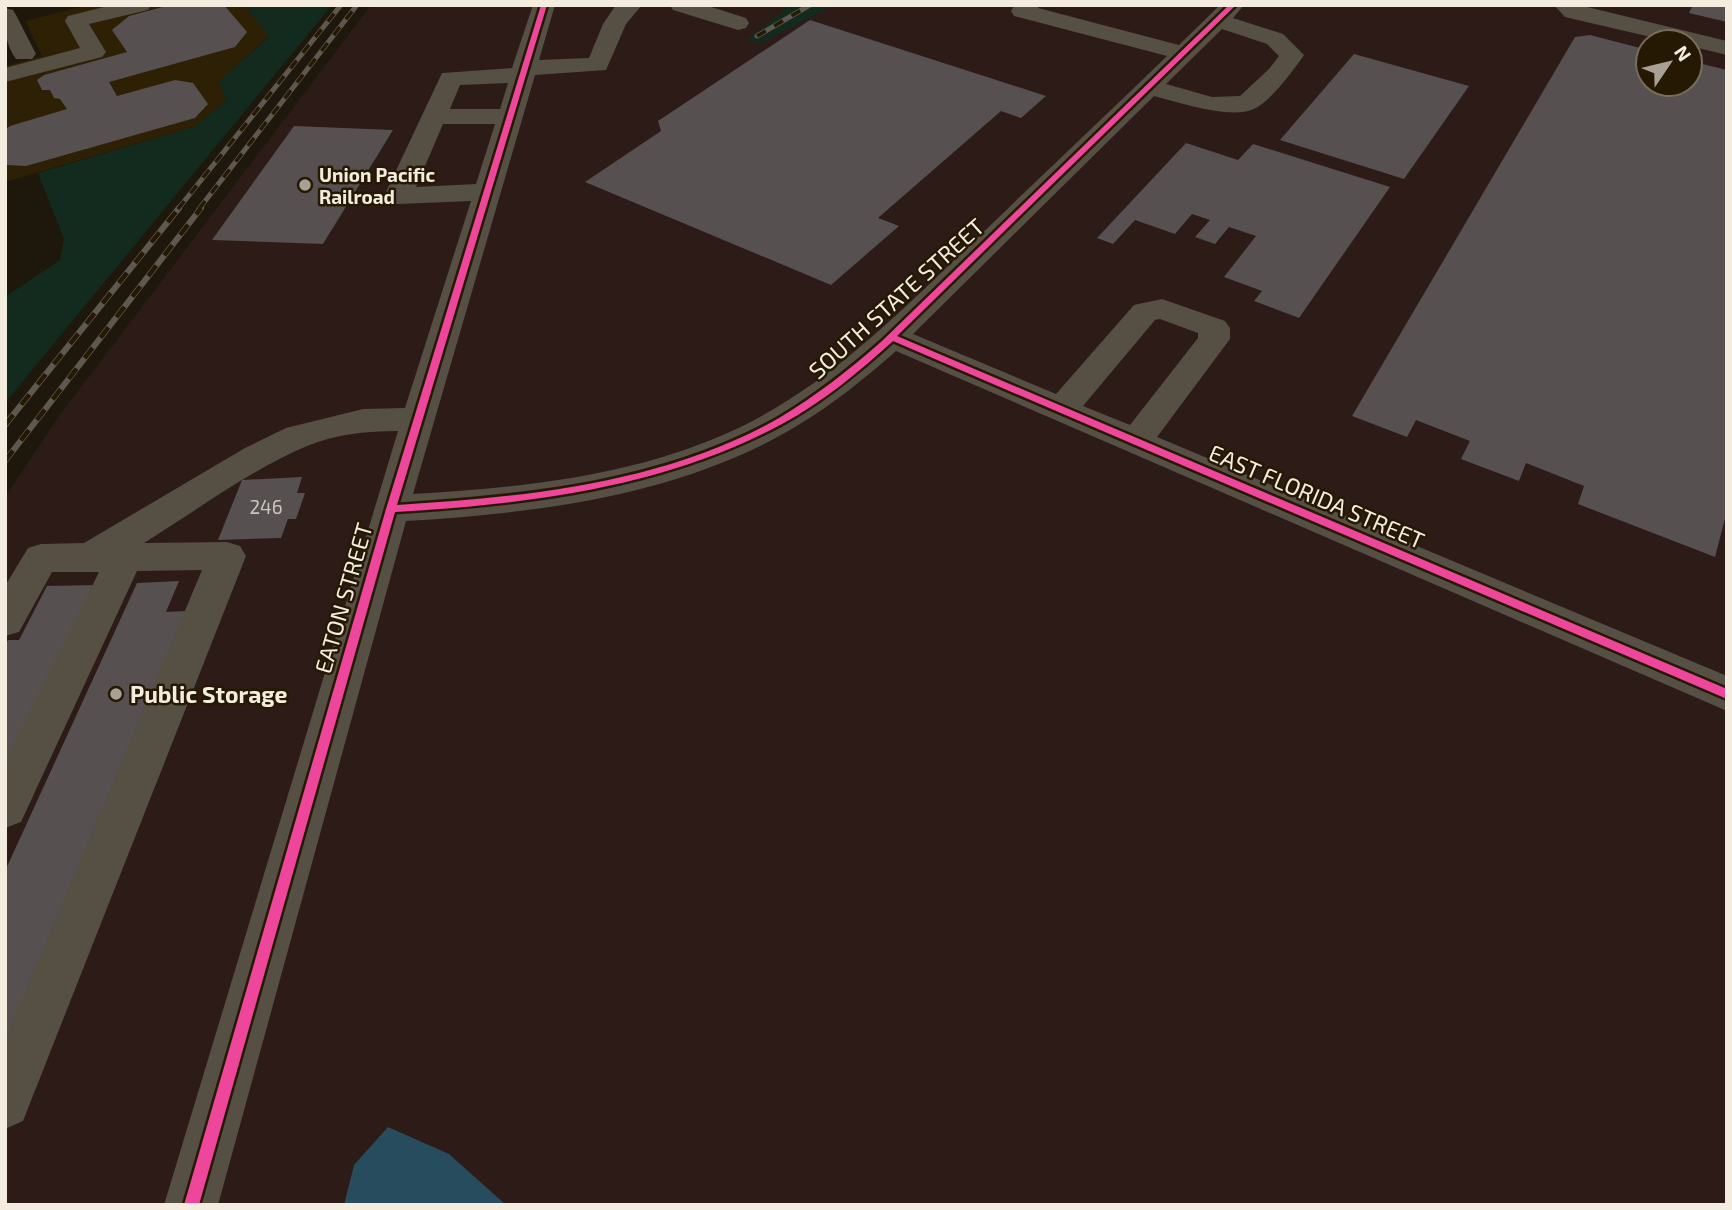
<svg xmlns="http://www.w3.org/2000/svg" width="1732" height="1210" viewBox="0 0 1732 1210" font-family="'Exo 2',sans-serif">
  <style>
    .built { fill: #2e2005 }
    .industrial { fill: #2d1b18; fill-rule: evenodd }
    .green { fill: #132b1e }
    .water { fill: #264c5e }
    .building { fill: #565051 }
    .lines { fill: none; stroke-linecap: round; stroke-linejoin: round }
    .minor { fill: #554f44; fill-rule: evenodd }
    .rail-far1-casing { stroke: #5e584f; stroke-width: 5 }
    .rail-casing { stroke: #5e584f; stroke-width: 6 }
    .rail-far1 { stroke: #251904; stroke-width: 3.5; stroke-dasharray: 10; stroke-linecap: butt }
    .rail { stroke: #251904; stroke-width: 4.5; stroke-dasharray: 13; stroke-linecap: butt }
    .cycleway-casing { stroke: #251904; stroke-width: 5 }
    .cycleway { fill: #ed469a; fill-rule: evenodd }
    .poi-dot { fill: #a9a196; stroke: #251904; stroke-width: 2.5 }
    .labels { text-anchor: middle; dominant-baseline: central; stroke-width: 5; stroke-linejoin: round; paint-order: stroke }
    .far-poi-label { font-size: 19px; font-weight: bold; fill: #f5ece0; stroke: #251904; text-anchor: start }
    .number-label { font-size: 19px; fill: #cdc5bc }
    .street-label { font-size: 23px; fill: #f5ece0; stroke: #251904 }
    .poi-label { font-size: 23px; font-weight: bold; fill: #f5ece0; stroke: #251904; text-anchor: start }
  </style>
  <rect width="100%" height="100%" fill="#1d170c"/>
  <path class="built" d="M88,5H245L269,36L220,81L227,100L196,126L5,182V66L42,56L25,21Z"/>
  <path class="industrial" d="M371,5H1727V1205H5V497L59,416ZM1648,42H1690V84H1648Z"/>
  <path class="green" d="M245,5H332L5,403V297L60,260L64,239L38,173L196,126L227,100L219,81L269,37Z
    M796,5H834L761,43L746,40L787,8Z"/>
  <path class="water" d="M388,1127L449,1154L506,1205H344L354,1165Z"/>
  <path class="building" d="M170,5H224L247,32L235,47L109,82L117,96L175,80L193,83L208,104L195,118L26,166L7,165L5,130L10,126L67,109L60,99L54,98L50,90H42L37,80L44,75L127,52L112,30L129,16Z
    M1693,5H1727V22L1689,13Z
    M810,20L1046,96L1021,118L1001,111L878,218L899,226L831,285L585,182L661,131L658,121Z
    M1590,35L1648,50V84H1690V61L1727,70V511L1715,557L1578,504L1584,486L1526,463L1519,481L1461,459L1470,441L1416,420L1407,437L1352,416L1575,37Z
    M1354,54L1469,86L1404,179L1280,140Z
    M294,126L393,130L323,244L212,240Z
    M1186,143L1238,160L1253,144L1390,187L1299,318L1254,301L1262,291L1224,277L1256,236L1229,227L1215,244L1195,237L1210,220L1192,214L1175,234L1135,220L1113,244L1097,238Z
    M302,477L297,493H305L296,519H288L281,538L218,540L242,480Z
    M179,581L166,612L187,611L5,1047V871L137,583Z
    M98,585L5,774V646L8,640H19L47,586Z"/>
  <g class="lines">
    <path class="minor" d="M112,5H151L148,10L89,24L106,52L102,57L5,82V68L80,48L65,21L68,16Z
      M533,5H555L539,60L589,58L603,24L616,5H642L626,24L606,70L535,75L413,494C518,488 626,477 723,435C822,392 896,316 973,242C1037,180 1103,118 1167,56L1014,16L1011,11L1015,5H1040L1038,8L1179,45L1220,5H1244L1233,18L1283,34L1304,55C1293,71 1273,98 1256,108C1233,121 1178,102 1154,96L913,334L1056,394L1134,305L1162,299L1225,321L1230,328V339L1157,437L1727,676V711L896,351C864,379 831,406 795,427C679,496 537,513 406,521L218,1205H164L398,431C368,431 336,434 307,446C254,468 194,512 144,543L227,542L240,546L246,556L23,1121L5,1129V1040L202,570L137,571L21,822L5,828V762L99,572H52L19,632L5,636V586L28,548L41,544L84,543L245,448L286,428L363,409L405,408L471,201L398,204L388,202L384,196L442,73L512,68ZM1222,29L1267,44L1279,56L1269,69L1240,96L1212,97L1166,84ZM508,83L500,109H450L460,85ZM443,124H495L476,184L416,187ZM1160,319L1198,333V338L1130,425L1083,406L1155,320Z
      M670,5H705L746,18L749,23L746,28L738,30L673,10Z
      M1554,5H1579L1727,41V55L1690,46V42H1672L1565,17Z
      M5,8L13,10L16,15L36,54L32,59H16C4,42 5,28 5,8Z"/>
    <defs>
      <path id="rail-far1" d="M757,36L810,5
        M178,209L341,5
        M199,209L357,5"/>
      <path id="rail" d="M5,425L179,208
        M5,461L201,208"/>
    </defs>
    <use href="#rail-far1" class="rail-far1-casing"/>
    <use href="#rail" class="rail-casing"/>
    <use href="#rail-far1" class="rail-far1"/>
    <use href="#rail" class="rail"/>
    <defs>
      <path id="cycleway" d="M541,5H547L397,505C527,497 664,483 779,418C816,396 849,370 882,341L1229,5H1236L897,336L1727,689V699L893,341C859,372 823,402 782,424C663,488 528,504 395,512L199,1205H184L386,509Z"/>
    </defs>
    <use href="#cycleway" class="cycleway-casing"/>
    <use href="#cycleway" class="cycleway"/>
  </g>
  <g class="poi-dot">
    <circle cx="305" cy="185" r="7"/>
    <circle cx="116" cy="694" r="7"/>
  </g>
  <g class="labels">
    <g class="far-poi-label">
      <text x="319" y="174">Union Pacific<tspan x="319" dy="22">Railroad</tspan></text>
    </g>
    <g class="number-label">
      <text x="266" y="506">246</text>
    </g>
    <g class="street-label">
      <text transform="translate(896 298) rotate(-42)">SOUTH STATE STREET</text>
      <text transform="translate(1317 496) rotate(23)">EAST FLORIDA STREET</text>
      <text transform="translate(343 598) rotate(-74)">EATON STREET</text>
    </g>
    <g class="poi-label">
      <text x="130" y="694">Public Storage</text>
    </g>
  </g>
  <rect width="1732" height="1210" fill="none" stroke="#f5ece0" stroke-width="14"/>
  <g transform="translate(1669 63) rotate(55)"><circle r="33" fill="#251904" stroke="#786d5c" stroke-width="2"/>
  <path d="M0-5L12 26L0 18L-12 26Z" fill="#a9a196"/>
  <text y="-10" font-size="19" font-weight="bold" text-anchor="middle" fill="#f5ece0">N</text>
  </g>
</svg>
